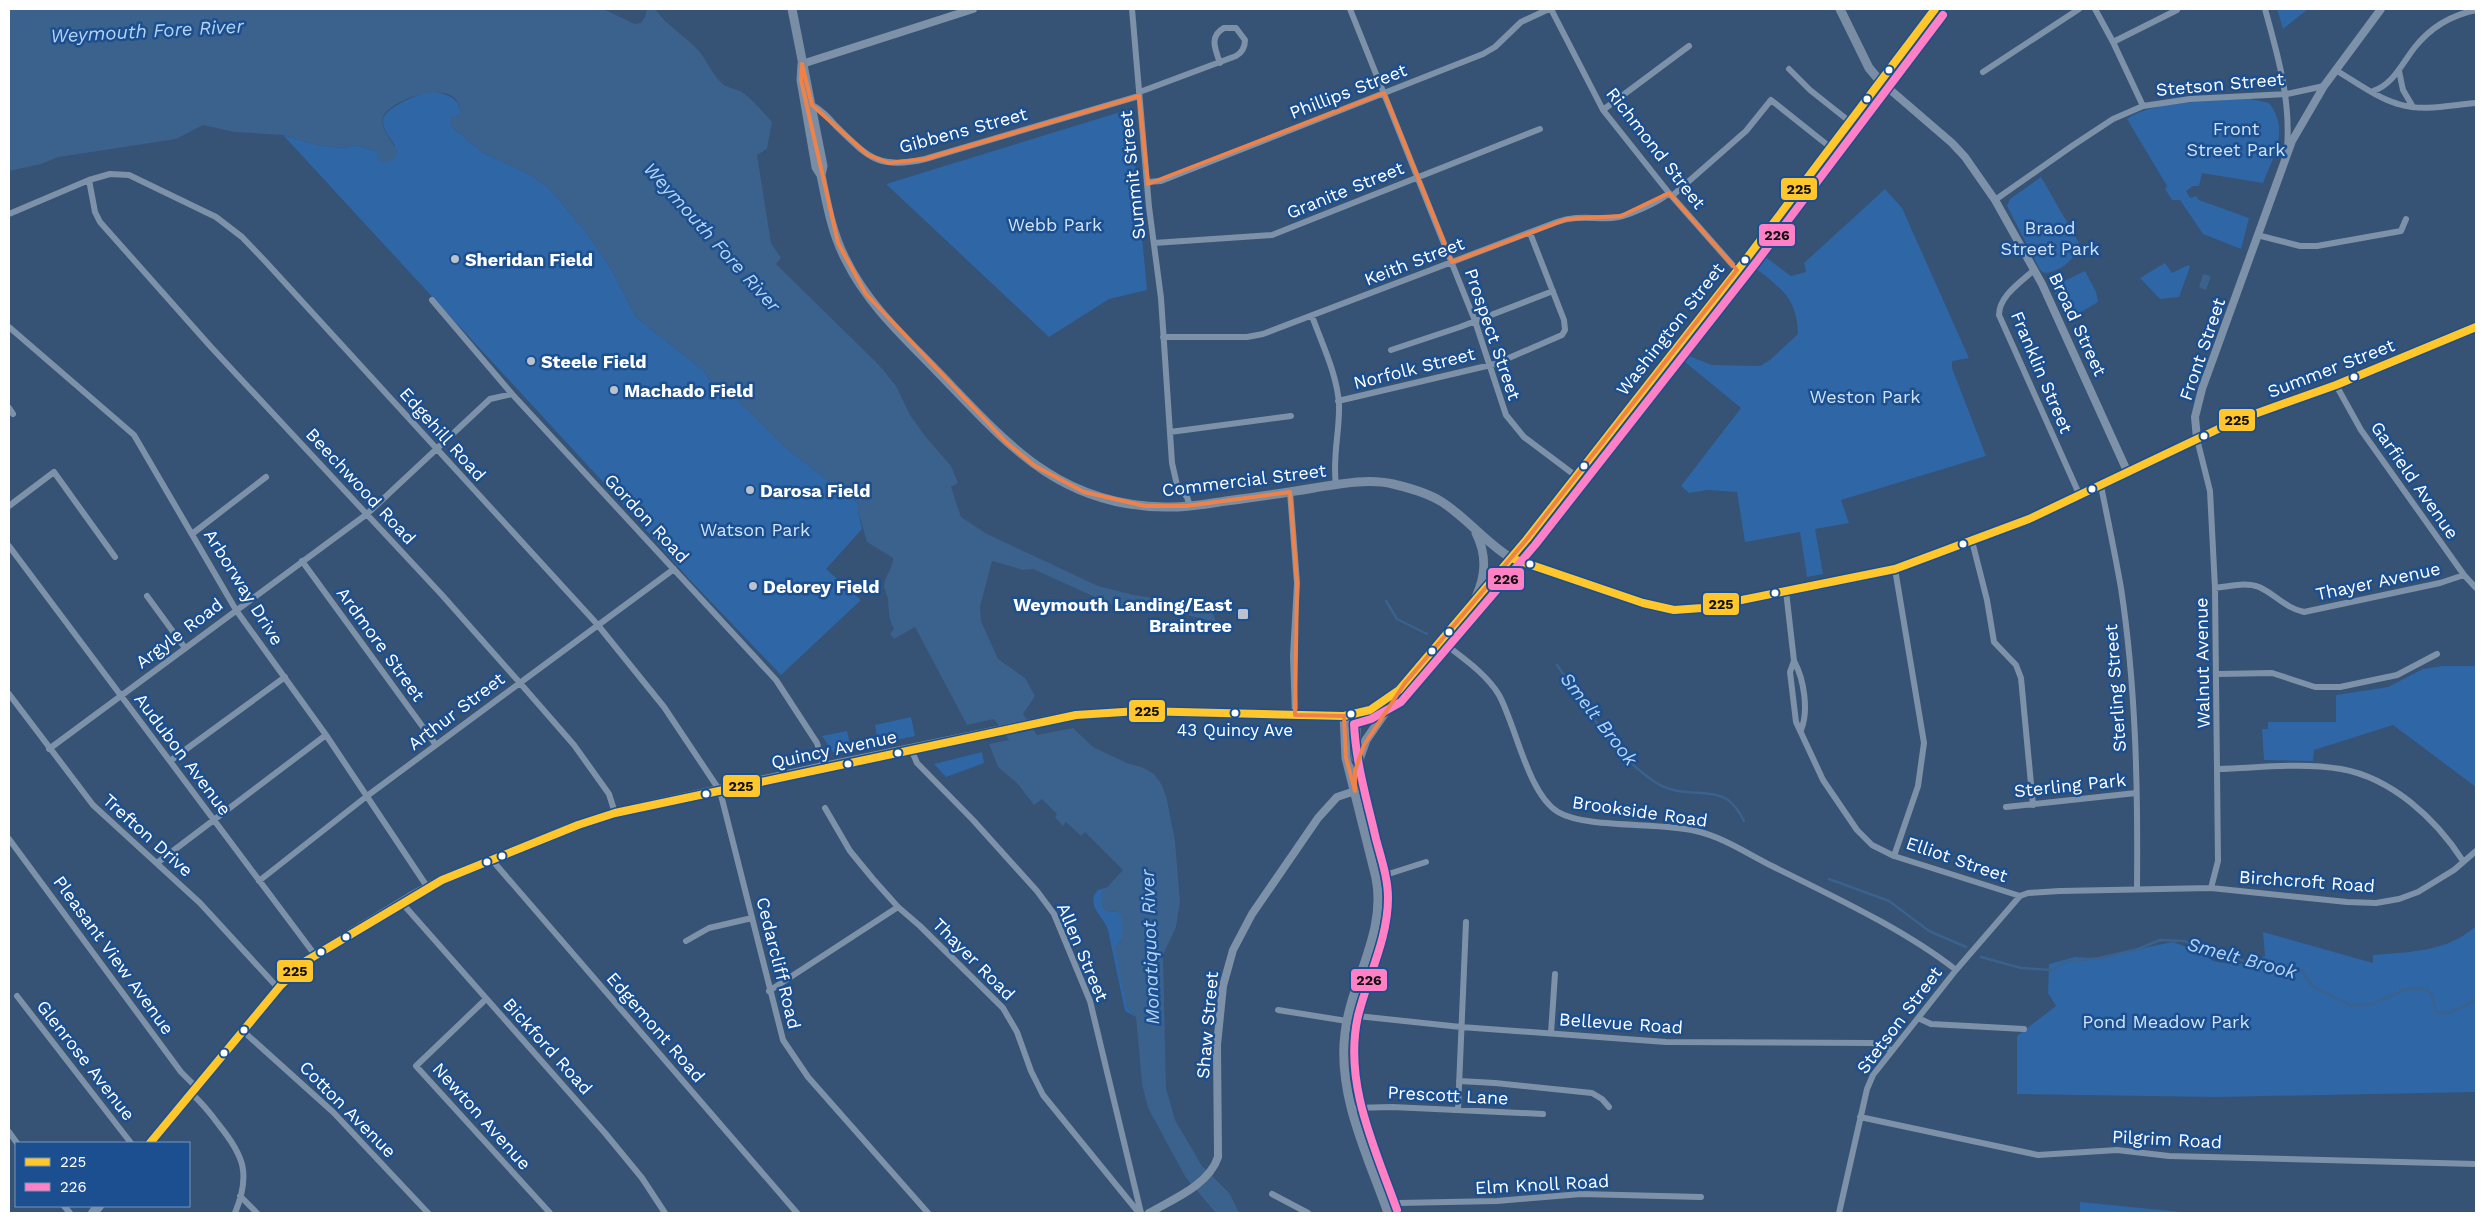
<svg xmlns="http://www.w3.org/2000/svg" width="2485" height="1222" viewBox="0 0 2485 1222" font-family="'Work Sans',sans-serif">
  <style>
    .green { fill: #2f66a5 }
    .water { fill: #3b618d }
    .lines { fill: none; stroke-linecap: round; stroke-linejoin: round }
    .stream { stroke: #3b618d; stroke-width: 2.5 }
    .minor { stroke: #7d92a8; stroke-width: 6 }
    .tertiary { stroke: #7d92a8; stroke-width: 8 }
    .secondary { stroke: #798da4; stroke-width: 9 }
    .primary { stroke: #7d8ea7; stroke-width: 10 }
    .bus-1-casing { stroke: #1b4f8f; stroke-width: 11 }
    .bus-2-casing { stroke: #1b4f8f; stroke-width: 11 }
    .bus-1 { stroke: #ffc72c; stroke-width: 8 }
    .bus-2 { stroke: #ff80c5; stroke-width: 8 }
    .marked { fill: none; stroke: #ee8249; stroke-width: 4; stroke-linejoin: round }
    .bus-dot { fill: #fff; stroke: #1b4f8f; stroke-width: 2 }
    .poi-dot { fill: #b9c2ce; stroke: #1b4f8f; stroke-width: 2 }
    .labels { text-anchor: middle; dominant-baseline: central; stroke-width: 5; stroke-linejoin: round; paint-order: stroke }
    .bus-label { font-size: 17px; fill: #fff; stroke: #1b4f8f }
    .street-label { font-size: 18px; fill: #fff; stroke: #1b4f8f }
    .park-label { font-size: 18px; fill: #cfe3fa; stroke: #1b4f8f }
    .poi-label { font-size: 18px; font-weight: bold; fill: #fff; stroke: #1b4f8f; text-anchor: start }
    .water-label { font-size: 19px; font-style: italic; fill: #b5d3f5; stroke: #1b4f8f }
    .line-badge { stroke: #1b4f8f; stroke-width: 2 }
    .pale-badge-label { font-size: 14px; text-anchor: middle; font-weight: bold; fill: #111 }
  </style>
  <rect width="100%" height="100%" fill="#365274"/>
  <path class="green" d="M2277,9H2308L2283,29Z
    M429,91C444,93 462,97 460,115L451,117V126L482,152L531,175L550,189L586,232L610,267L636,317L704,371L715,387L739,401L786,448L859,504L858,511L862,529L826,569L861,600L781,675L689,579L626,507L283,135L317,145L344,148L354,145L377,151L395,146C391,139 385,132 383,124C378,109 418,95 429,91Z
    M2250,99L2269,103C2290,130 2274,155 2263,183L2202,173L2199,186H2193L2186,191L2190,198L2196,196L2199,200L2249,218L2241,249L2203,234L2180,200H2172L2165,189L2167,186L2127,119C2152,100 2219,101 2250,99Z
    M1130,109L1147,290L1109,299L1049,337L886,184Z
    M2041,177L2079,243C2077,259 2060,272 2044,273L2040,270L2007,206L2010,199Z
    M1885,189L1902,208L1969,358L1952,361V368L1986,456L1841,500L1849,523L1815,529L1823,574L1807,577L1800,532L1745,542L1737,492L1708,490L1689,493L1681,486L1741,408L1680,358L1684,354L1712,365L1760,366L1770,360L1798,334C1797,298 1781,288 1755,268L1764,256L1791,276L1806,272L1804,263Z
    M2165,263L2172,273L2188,265L2190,267L2179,297L2160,299L2140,278Z
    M2085,271L2096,292L2098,302L2068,320L2054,290V286Z
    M2442,666H2476V787L2393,725L2314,750L2313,761L2264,760L2262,729H2268V722H2336V695L2388,687L2423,669Z
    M911,717L915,736L867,746L865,740L877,737L875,725Z
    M847,731L850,745L862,742L863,747L833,752L822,736Z
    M982,752L984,763L946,777L934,764Z
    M1108,887L1101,894L1106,911L1118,912L1122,915V939L1118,944L1127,1006L1136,1017L1125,1011L1108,930C1104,917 1090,910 1094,895L1098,890Z
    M2476,926V1092L2216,1097L2017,1094V1036L2056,1006L2048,993L2049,964L2075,957L2094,958L2173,942L2200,952L2213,961L2223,963L2247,964L2265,956L2263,932L2373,963V955C2409,952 2448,952 2476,926Z
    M2080,1202L2192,1213H2080Z"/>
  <path class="water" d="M9,9H603L635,24L641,23L645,17L647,9H655C665,24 685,36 699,51C708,62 713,76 724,85C729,88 736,89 742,92C753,100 763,112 772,122L767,149L757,155L771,243L781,258L776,264L879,365L896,386L910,415L925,436L951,466L958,483L951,487L961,517L987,534L1098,586L1134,595L1204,606L1210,603L1216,622L1170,611H1133L1117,607L1033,569L1023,570L992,561L980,607L981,621L998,659L1025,678L1035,696L1023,714L1037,735L1073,728L1093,747L1127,763L1144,768L1154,774L1162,785L1167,800L1175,841L1180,902L1176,927L1163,955L1166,1088L1175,1120L1202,1166L1230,1194L1239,1213H1216L1186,1178L1148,1108L1142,1084L1136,1017L1127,1006L1115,948L1122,939V916L1118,912L1106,911L1102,906L1101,894L1123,870L1085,832L1081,836L1066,822L1063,826L1055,817L1057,814L1042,799L1034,805L1017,783L998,767L989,744L1009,740L994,719L967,725L915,627L894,639L890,634L894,629C888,618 889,611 888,599C887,595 885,591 884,587C884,576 893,569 893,558L867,542L858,511L859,504L786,448L739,401L715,387L704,371L636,317L610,267L586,232L550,189L531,175L482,152L451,126L450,117L460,115C464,72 382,100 382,121C383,131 394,144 398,153L394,159L385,163L379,161L377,151L354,145L344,148L317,145L283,135L234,132L203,125L176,139L59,157L41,164L9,171Z
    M2203,274L2211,276L2206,290L2199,287Z"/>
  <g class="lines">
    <path class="stream" d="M1386,601L1397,619L1427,634
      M1557,665C1586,706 1612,754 1655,782C1680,799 1708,787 1728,800C1735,805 1740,813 1744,821
      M1829,879L1889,901L1929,931L1966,947
      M1981,957L2021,968L2052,970L2068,961L2100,958L2138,949L2160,940L2185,941L2201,950L2224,954L2252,964L2296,968L2302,971L2312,986L2352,1006L2373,1004L2406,989L2428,990L2432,995L2436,1012C2450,1017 2463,1005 2476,1000"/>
    <path class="minor" d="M1132,9L1149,207L1161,298L1172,463L1177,485L1187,497L1190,506
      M1350,9L1475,321L1506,415L1524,437L1576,476
      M1551,9L1603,110L1669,193L1737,270
      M2095,9L2113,42L2143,106
      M2265,9C2278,56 2291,100 2287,149
      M2113,42L2177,10
      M1789,69L1810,90L1849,121
      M2337,71C2356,82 2377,98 2398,104C2423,112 2451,105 2476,103
      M2399,71L2403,90L2413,107
      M1983,72L2079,9
      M2373,91C2393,85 2403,62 2415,47C2431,27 2452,15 2476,10
      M1139,92L1145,90L1236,56C1243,52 1245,47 1245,40L1236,28H1224C1209,36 1215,49 1220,63
      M812,105C822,110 829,118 836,126C868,157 878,170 925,159L1139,96
      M1603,110L1689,46
      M89,180L95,212L100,222L211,347L442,595L520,683L574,745L609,794L615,813
      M1147,182L1161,181L1483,54L1495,47L1521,22L1549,9
      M1672,196L1746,131L1771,100L1830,147
      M1995,200L2072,146L2113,119L2143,106L2190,99L2287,94L2324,86
      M9,214L89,180L110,174L129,175L216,217L242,237L265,261L597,624L664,707L720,791L783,1040L808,1077L928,1213
      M2257,235L2300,246H2317L2401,231L2406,219
      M1154,243L1272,235L1540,129
      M2034,270C2021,282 1999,296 1999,315L2080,496
      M432,300L512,394L776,680L817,743L824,767
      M1312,316C1322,344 1337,374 1339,404C1340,431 1332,457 1336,485
      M9,327L134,435L236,610L326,735L428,888
      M1163,337H1247L1263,334L1557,222C1576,215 1592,219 1612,218C1625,218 1659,202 1669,193
      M1391,350L1460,327L1553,291
      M2336,385L2361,430L2464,575L2476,588
      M1338,401L1495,364L1562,335L1565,330L1564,320L1530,233
      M9,408L13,414
      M1170,432L1291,416
      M2197,439L2210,491L2215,588L2218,861L2211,888
      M2101,486C2108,520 2115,554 2121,588C2136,687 2138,789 2137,889
      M1290,492L1297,583L1293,656L1295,715
      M9,506L54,472L115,557
      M192,534L266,477
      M1972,541L1987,600L1994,642L2016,665L2021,678L2033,805
      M9,546L315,955
      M302,561L436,745
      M1895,569L1924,743L1918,786L1894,856L2020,896L2028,893L2060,891L2211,888L2347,902L2376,903L2399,899L2418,892L2454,870L2476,851
      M2215,588C2229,586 2246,582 2259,587C2275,594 2285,608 2304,612L2440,583L2464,575
      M1786,591L1794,661L1790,672L1796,722L1823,780L1857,830L1872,845L1894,856
      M147,596L185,648
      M1441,641C1461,657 1486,673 1499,695C1516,726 1528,794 1558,812C1586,829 1661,822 1696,831C1723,837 1748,854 1772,866C1832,896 1904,929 1956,970
      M1794,661C1804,679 1809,711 1801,730
      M2218,674L2272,673L2315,687H2340L2397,675L2437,654
      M9,694L93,805L200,903L278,988
      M49,749L367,514L490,399L512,394
      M911,749L917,763L973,820L1037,891L1054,914L1090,1001L1141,1213
      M170,761L285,677
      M2218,769C2258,768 2301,762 2341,769C2392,778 2436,819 2463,861
      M2006,807L2136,793
      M825,808L850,851L873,879L898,907L920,926L1003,1008L1017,1032L1031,1071L1043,1095L1139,1213
      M9,839L181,1072L196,1087
      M492,860L797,1213
      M157,863L326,735
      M1376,878L1426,862
      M259,881L367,796L674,569
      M402,903L605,1133L642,1178L665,1213
      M686,941L709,928L752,918
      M769,991L898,907
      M17,996L131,1143
      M486,999L416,1066L550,1213
      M1278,1010L1347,1021
      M1348,1015L1461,1027L1666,1042L1872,1043L1891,1050
      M1918,1018L1931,1024L2024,1029
      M243,1031L333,1112L428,1213
      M1551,1033L1555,974
      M1459,1081L1495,1083L1592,1093L1602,1099L1609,1107
      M191,1093C202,1103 211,1114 219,1125C244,1156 251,1174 235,1213
      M1352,1108L1392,1107L1543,1114
      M1458,1110L1466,922
      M1860,1117L2038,1155L2117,1150L2169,1156L2476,1164
      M9,1132L17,1143
      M1272,1194L1308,1213
      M240,1196L257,1213
      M64,1206L70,1213
      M1385,1206L1399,1203L1497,1201L1581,1194L1701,1197
      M1839,1213L1867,1089L1873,1075L1956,970L2020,896"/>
    <path class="tertiary" d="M802,64L973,9
      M1880,81L1952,143L1965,157L1995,200L2042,284L2128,473
      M2197,439L2195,417L2202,389L2292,141L2324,86L2381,9
      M1511,558L1643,603L1674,610L1702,608L1861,577L1895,569L2029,519L2101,486L2235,421L2336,385L2476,327
      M1149,1213C1173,1199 1209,1185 1218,1157L1217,1045L1223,986L1233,950L1252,914L1318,818L1337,797L1355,791"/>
    <path class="secondary" d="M792,9L823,166L821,175
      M1840,9L1869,68L1880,81
      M802,64L801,80L816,167L821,175C827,204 832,234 846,260C867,303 902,335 935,369C1004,440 1056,506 1165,507C1186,508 1206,504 1226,501C1256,497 1285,493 1314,488C1339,484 1368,478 1393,484C1410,488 1428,493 1442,502C1467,518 1486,543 1511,558
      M1476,533C1487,555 1486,575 1476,597
      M1349,715L1356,728V758
      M1344,716L1346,758L1376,878C1387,932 1351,981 1345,1033C1337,1095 1368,1156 1388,1213
      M1355,771L1366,740L1400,691"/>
    <path class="primary" d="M150,1143L281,985L306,961L411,897L442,880L578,825L615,813L824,767L1076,715L1139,711L1344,716C1368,715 1389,701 1405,683L1527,539L1747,258L1935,9
      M93,1213L99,1206"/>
    <defs>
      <path id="bus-1" d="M1511,558L1643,603L1674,610L1702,608L1895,569L2029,519L2235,421L2336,385L2476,327
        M150,1143L281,985L306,961L442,880L578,825L615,813L1076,715L1139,711L1344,716L1370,710L1399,690L1527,539L1747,258L1935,9"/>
      <path id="bus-2" d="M1397,1210C1375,1148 1343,1083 1358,1016C1368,976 1388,939 1388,898C1388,878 1381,858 1376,839C1367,800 1356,764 1354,724L1371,719L1401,702L1535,545L1755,264L1943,15"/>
    </defs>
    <use href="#bus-1" class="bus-1-casing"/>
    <use href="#bus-2" class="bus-2-casing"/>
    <use href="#bus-1" class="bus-1"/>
    <use href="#bus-2" class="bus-2"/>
  </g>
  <path class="marked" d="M802,64L812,105L868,155L889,163L925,159L1139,96L1148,184L1384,93L1452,262L1567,219L1621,216L1669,193L1737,270L1527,539L1405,683L1364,745L1355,771V791L1346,758L1344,716L1295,715L1297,583L1290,492L1186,506H1145L1084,492L1035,466L1007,443L866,294L838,243L801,80Z"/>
  <g class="bus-dot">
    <circle cx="1889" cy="70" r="4.5"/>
    <circle cx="1867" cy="99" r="4.5"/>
    <circle cx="1745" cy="260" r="4.5"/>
    <circle cx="2354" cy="377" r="4.5"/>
    <circle cx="2204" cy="436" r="4.5"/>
    <circle cx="1584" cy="466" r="4.5"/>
    <circle cx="2092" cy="489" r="4.5"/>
    <circle cx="1963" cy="544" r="4.5"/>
    <circle cx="1530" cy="564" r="4.5"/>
    <circle cx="1775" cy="593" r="4.5"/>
    <circle cx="1449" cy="632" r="4.5"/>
    <circle cx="1432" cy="651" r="4.5"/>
    <circle cx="1235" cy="713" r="4.5"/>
    <circle cx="1351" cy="714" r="4.5"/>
    <circle cx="898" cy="753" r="4.5"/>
    <circle cx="848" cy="764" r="4.5"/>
    <circle cx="706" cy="794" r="4.5"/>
    <circle cx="502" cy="856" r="4.5"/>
    <circle cx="487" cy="862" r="4.5"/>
    <circle cx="346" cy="937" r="4.5"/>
    <circle cx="321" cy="952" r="4.5"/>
    <circle cx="244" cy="1030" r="4.5"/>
    <circle cx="224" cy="1053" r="4.5"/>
  </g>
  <g class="poi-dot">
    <circle cx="455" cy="259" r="5"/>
    <circle cx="531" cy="361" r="5"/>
    <circle cx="614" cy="390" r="5"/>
    <circle cx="750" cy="490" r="5"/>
    <circle cx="753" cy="586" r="5"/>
    <rect x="1237" y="608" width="12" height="12" rx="2.5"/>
  </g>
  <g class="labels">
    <g class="bus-label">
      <text x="1235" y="730">43 Quincy Ave</text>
    </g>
    <g class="street-label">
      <text transform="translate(2220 84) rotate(-5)">Stetson Street</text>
      <text transform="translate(1348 91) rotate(-21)">Phillips Street</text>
      <text transform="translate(963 130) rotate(-15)">Gibbens Street</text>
      <text transform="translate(1656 148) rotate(52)">Richmond Street</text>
      <text transform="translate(1132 175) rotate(-96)">Summit Street</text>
      <text transform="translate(1345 190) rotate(-22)">Granite Street</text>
      <text transform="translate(1414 261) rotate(-21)">Keith Street</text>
      <text transform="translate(2078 324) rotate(65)">Broad Street</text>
      <text transform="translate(1670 329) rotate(-52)">Washington Street</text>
      <text transform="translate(1493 334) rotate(71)">Prospect Street</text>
      <text transform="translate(2202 349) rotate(-71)">Front Street</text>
      <text transform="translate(1414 368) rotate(-14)">Norfolk Street</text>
      <text transform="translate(2331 368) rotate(-21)">Summer Street</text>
      <text transform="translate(2042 372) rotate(67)">Franklin Street</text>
      <text transform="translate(443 434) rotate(48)">Edgehill Road</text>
      <text transform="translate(1244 480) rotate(-7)">Commercial Street</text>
      <text transform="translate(2415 480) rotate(55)">Garfield Avenue</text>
      <text transform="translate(361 486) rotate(47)">Beechwood Road</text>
      <text transform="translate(647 518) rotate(47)">Gordon Road</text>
      <text transform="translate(2378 581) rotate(-12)">Thayer Avenue</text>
      <text transform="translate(244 587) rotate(58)">Arborway Drive</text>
      <text transform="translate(179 633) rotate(-37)">Argyle Road</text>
      <text transform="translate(381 644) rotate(54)">Ardmore Street</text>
      <text transform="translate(2202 663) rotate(-91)">Walnut Avenue</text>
      <text transform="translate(2115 688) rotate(-94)">Sterling Street</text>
      <text transform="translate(456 711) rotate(-37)">Arthur Street</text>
      <text transform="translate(834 749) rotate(-12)">Quincy Avenue</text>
      <text transform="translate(183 754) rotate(53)">Audubon Avenue</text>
      <text transform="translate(2070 785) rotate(-6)">Sterling Park</text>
      <text transform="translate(1640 811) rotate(8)">Brookside Road</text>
      <text transform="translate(148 835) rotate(42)">Trefton Drive</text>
      <text transform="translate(1957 859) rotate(19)">Elliot Street</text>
      <text transform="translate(2307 881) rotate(4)">Birchcroft Road</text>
      <text transform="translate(1083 952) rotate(67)">Allen Street</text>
      <text transform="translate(114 955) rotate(54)">Pleasant View Avenue</text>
      <text transform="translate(974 959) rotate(45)">Thayer Road</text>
      <text transform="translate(779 963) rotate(76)">Cedarcliff Road</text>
      <text transform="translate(1899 1020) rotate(-53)">Stetson Street</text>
      <text transform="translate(1621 1023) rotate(4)">Bellevue Road</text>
      <text transform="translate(1207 1025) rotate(-85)">Shaw Street</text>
      <text transform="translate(656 1027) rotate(49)">Edgemont Road</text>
      <text transform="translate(548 1046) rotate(48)">Bickford Road</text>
      <text transform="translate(86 1060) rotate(52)">Glenrose Avenue</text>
      <text transform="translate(1448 1095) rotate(3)">Prescott Lane</text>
      <text transform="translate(348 1109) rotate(45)">Cotton Avenue</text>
      <text transform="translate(482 1116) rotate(48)">Newton Avenue</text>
      <text transform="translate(2167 1139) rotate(3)">Pilgrim Road</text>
      <text transform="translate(1542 1184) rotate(-3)">Elm Knoll Road</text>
    </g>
    <g class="park-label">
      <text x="2236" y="128">Front<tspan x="2236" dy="21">Street Park</tspan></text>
      <text x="1055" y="224">Webb Park</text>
      <text x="2050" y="227">Braod<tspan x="2050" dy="21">Street Park</tspan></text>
      <text x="1865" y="396">Weston Park</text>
      <text x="755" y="529">Watson Park</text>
      <text x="2166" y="1021">Pond Meadow Park</text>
    </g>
    <g class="poi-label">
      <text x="465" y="259">Sheridan Field</text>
      <text x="541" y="361">Steele Field</text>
      <text x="624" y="390">Machado Field</text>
      <text x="760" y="490">Darosa Field</text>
      <text x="763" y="586">Delorey Field</text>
      <text x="1232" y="604" text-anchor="end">Weymouth Landing/East<tspan x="1232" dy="21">Braintree</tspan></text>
    </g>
    <g class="water-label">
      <text transform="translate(147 31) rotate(-3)">Weymouth Fore River</text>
      <text transform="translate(712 237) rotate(48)">Weymouth Fore River</text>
      <text transform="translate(1599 719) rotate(52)">Smelt Brook</text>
      <text transform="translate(1150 947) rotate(-92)">Monatiquot River</text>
      <text transform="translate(2242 958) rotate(15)">Smelt Brook</text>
    </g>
  </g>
  <g class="line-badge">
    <rect x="1780" y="177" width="38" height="24" rx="5" fill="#ffc72c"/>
    <rect x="1758" y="223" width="38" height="24" rx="5" fill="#ff80c5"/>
    <rect x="2218" y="408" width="38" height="24" rx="5" fill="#ffc72c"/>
    <rect x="1487" y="567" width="38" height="24" rx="5" fill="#ff80c5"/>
    <rect x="1702" y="592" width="38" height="24" rx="5" fill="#ffc72c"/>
    <rect x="1128" y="699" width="38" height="24" rx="5" fill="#ffc72c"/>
    <rect x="722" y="774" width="39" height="24" rx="5" fill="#ffc72c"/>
    <rect x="276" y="959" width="38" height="24" rx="5" fill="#ffc72c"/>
    <rect x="1350" y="968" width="38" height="24" rx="5" fill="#ff80c5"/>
  </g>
  <g class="pale-badge-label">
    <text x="1799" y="194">225</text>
    <text x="1777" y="240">226</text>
    <text x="2237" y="425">225</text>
    <text x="1506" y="584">226</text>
    <text x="1721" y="609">225</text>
    <text x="1147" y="716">225</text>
    <text x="741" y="791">225</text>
    <text x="295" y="976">225</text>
    <text x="1369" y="985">226</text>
  </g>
  <rect width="2485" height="1222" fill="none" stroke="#ffffff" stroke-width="20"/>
  <rect x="15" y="1142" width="175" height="65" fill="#1b4f8f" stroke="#7695bc"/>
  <rect x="25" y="1158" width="25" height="8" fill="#ffc72c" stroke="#7695bc"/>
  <text x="60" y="1167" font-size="15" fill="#ffffff">225</text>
  <rect x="25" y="1183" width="25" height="8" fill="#ff80c5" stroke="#7695bc"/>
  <text x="60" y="1192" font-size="15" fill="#ffffff">226</text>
</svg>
